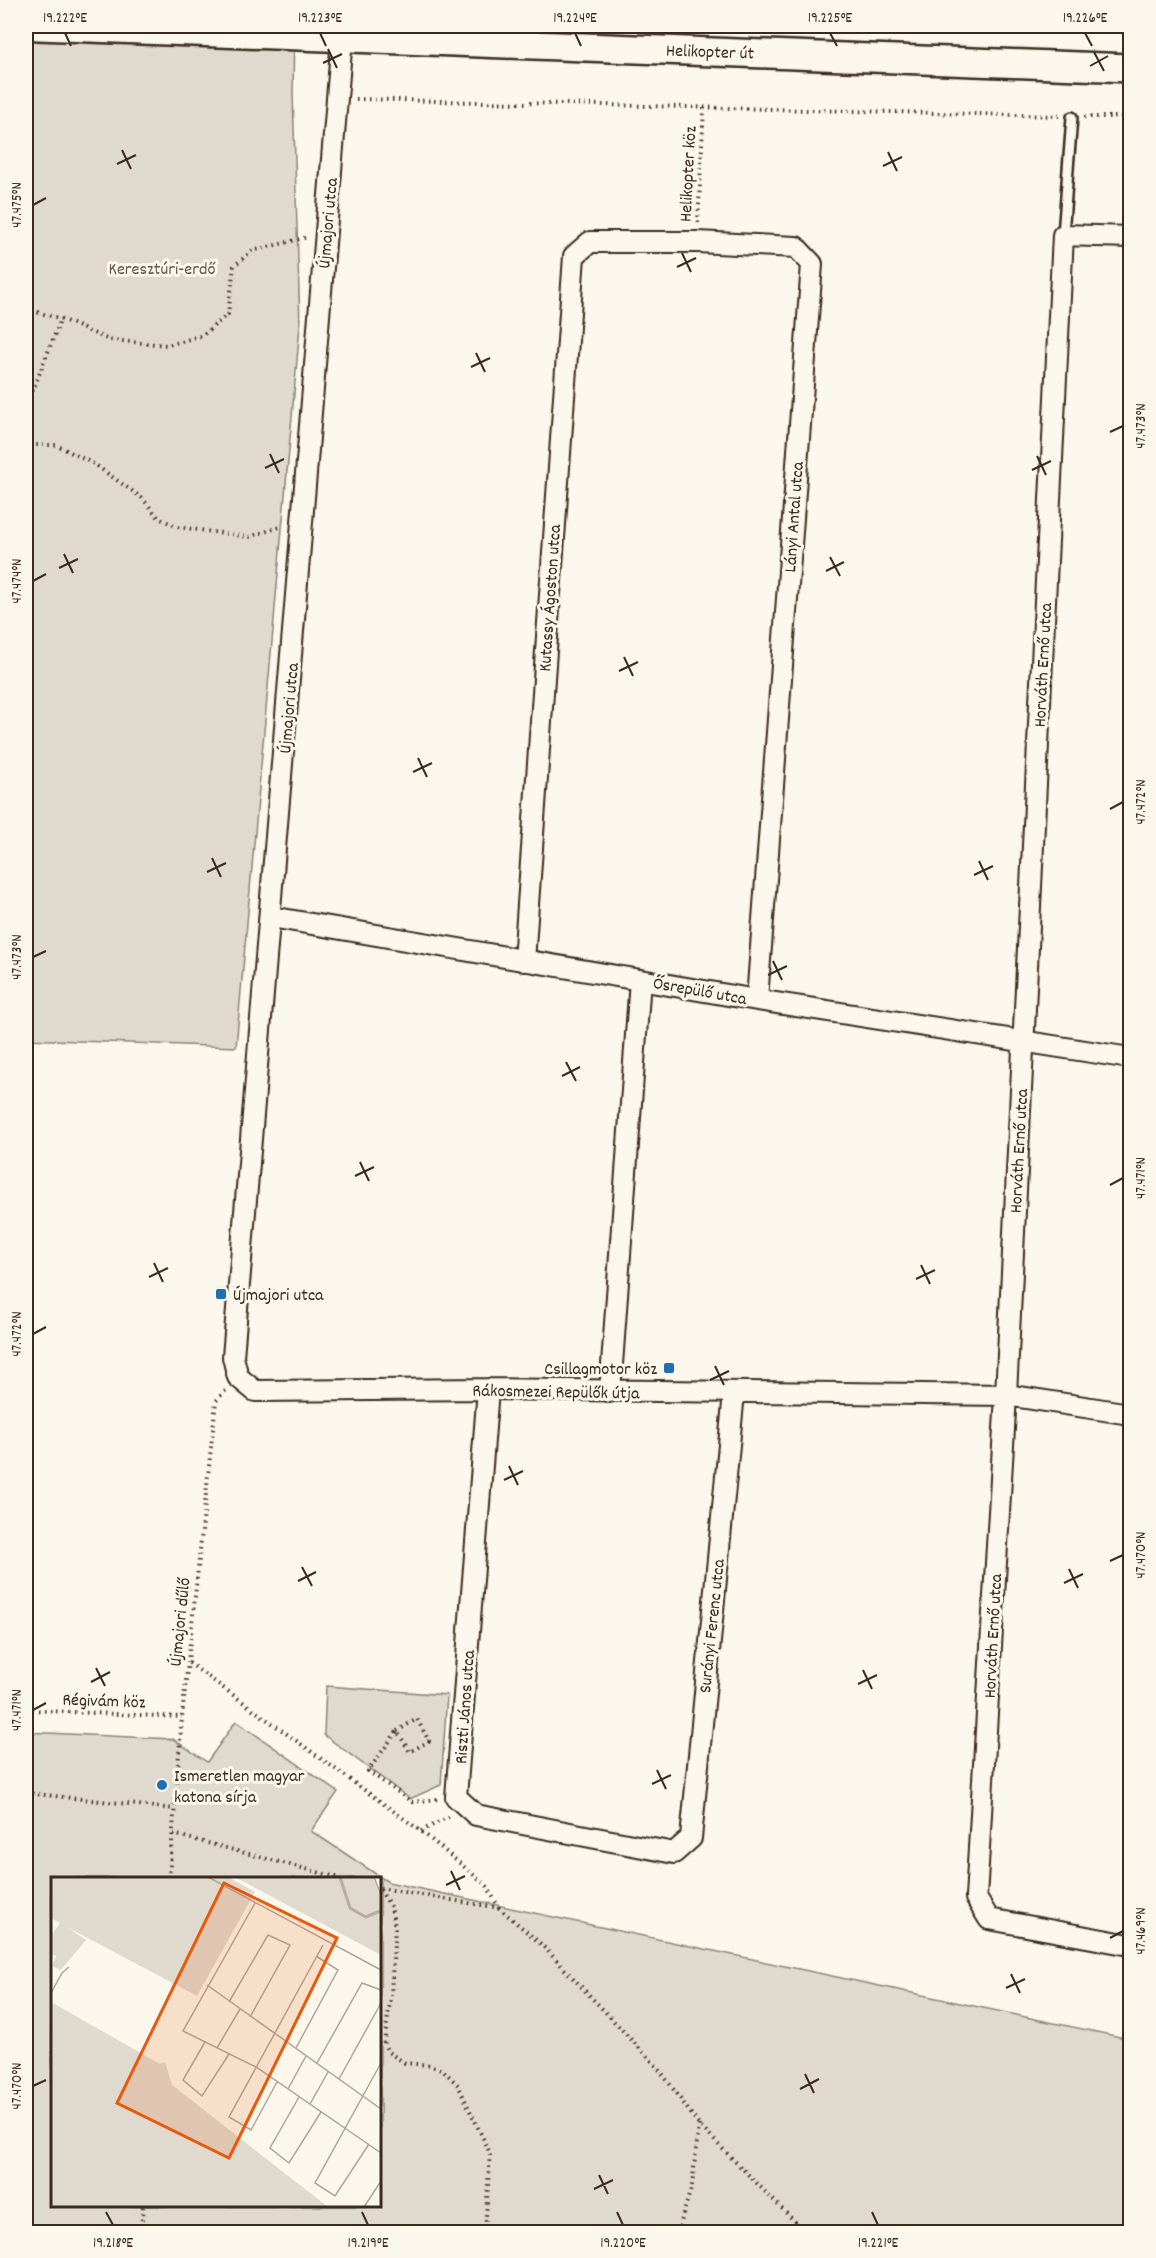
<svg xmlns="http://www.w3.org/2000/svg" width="1156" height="2258" viewBox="0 0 1156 2258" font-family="Dekko,sans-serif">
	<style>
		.green { fill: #dfd9ce; stroke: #8d8276; stroke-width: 1.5; fill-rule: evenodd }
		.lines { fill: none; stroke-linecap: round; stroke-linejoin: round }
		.lane-casing { stroke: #3b2a1e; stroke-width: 14 }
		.street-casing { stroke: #3b2a1e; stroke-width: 24 }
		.secondary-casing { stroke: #3b2a1e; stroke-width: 32 }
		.path { stroke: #3b2a1e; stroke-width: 4; stroke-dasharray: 1.5 4.5; stroke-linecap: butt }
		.lane { stroke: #fbf7ec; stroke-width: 9 }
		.street { stroke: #fbf7ec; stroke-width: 20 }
		.secondary { stroke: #fbf7ec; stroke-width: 27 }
		.ticks { fill: none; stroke: #3b2a1e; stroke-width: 2 }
		.poi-dot { fill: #1f6fb2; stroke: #fbf7ec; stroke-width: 2 }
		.labels { text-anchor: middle; stroke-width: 6; stroke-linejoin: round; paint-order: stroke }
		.street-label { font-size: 18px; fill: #3b2a1e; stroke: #fbf7ec }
		.park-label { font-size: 18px; fill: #64564a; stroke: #fbf7ec }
		.poi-label { font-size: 18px; fill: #3b2a1e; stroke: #fbf7ec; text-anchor: start }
		.inset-river { fill: none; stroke: #b6aea2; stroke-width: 3 }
		.inset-road { fill: none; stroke: #aea59a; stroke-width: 1.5 }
		.view { fill: #e8590c; fill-opacity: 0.15; stroke: #e8590c; stroke-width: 3 }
		.inset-edge { fill: none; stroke: #3b2a1e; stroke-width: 3 }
		.neatline { fill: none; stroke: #3b2a1e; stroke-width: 2 }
		.ticks-label { font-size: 15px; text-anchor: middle; fill: #3b2a1e }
	</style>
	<rect width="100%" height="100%" fill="#fbf7ec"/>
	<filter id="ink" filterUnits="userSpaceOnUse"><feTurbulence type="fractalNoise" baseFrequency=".0167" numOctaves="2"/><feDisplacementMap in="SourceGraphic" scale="12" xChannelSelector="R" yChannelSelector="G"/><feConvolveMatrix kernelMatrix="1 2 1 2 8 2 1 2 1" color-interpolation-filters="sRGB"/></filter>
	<g filter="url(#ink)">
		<path class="green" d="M26,26H294L293,94L300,326L236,1047L26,1039Z
			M326,1686L447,1695L441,1785L410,1799L324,1735Z
			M236,1721L338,1792L311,1831L388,1882L1130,2039V2232H26V1732L173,1739L207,1762ZM52,1878H380V2206H52Z"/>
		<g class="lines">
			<g class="lane-casing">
				<path id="lane" d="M1063,235L1072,117"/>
			</g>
			<g class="street-casing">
				<path id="street" d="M342,38L233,1357L238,1377L255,1391L488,1389L1006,1395L1130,1414
					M1130,237L1063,235L1006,1395L976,1898L989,1919L1130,1945
					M271,917L757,1000L1130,1058
					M524,961L574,256L590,242H697L796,247L812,264L757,1000
					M488,1389L456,1797L476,1815L674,1853L691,1838L734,1393
					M610,1392L640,980"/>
			</g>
			<g class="secondary-casing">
				<path id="secondary" d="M38,26L1130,68"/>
			</g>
			<path class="path" d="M356,99L1059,116
				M1084,117H1130
				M698,223L704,108
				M26,309L61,319L109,340L168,345L203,335L228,314L234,266L252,251L308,237
				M26,408L61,319
				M26,439L36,445H56L94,464L142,498L159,518L178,527L249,537L282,526
				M189,1663L421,1831L487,1886L499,1908
				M26,1710L182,1717
				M397,1731L417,1719L429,1741L410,1752L397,1731L368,1771L412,1802L437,1799
				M26,1793L175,1809
				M421,1831L449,1817
				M173,1834L340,1878
				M169,1878L182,1717L216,1401L226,1390
				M380,1888L499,1908L541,1944L659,2069L699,2125L805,2232
				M380,1890L391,1907L395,1927L391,1995L384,2044L388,2052L405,2063L428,2065L443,2070L458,2085L490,2153L485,2232
				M141,2232L143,2206
				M678,2232L692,2185L699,2125"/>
			<use href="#lane" class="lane"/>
			<use href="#street" class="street"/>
			<use href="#secondary" class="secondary"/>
		</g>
	</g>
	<path class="ticks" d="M65,33L71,46M320,33L326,46M575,33L581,46M830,33L837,46M1085,33L1092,46M328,49L337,68M1094,52L1104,71M323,63L342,54M1090,66L1108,56M122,150L131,169M888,152L897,171M117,164L136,155M883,166L902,157M33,205L46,198M682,253L691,272M677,267L696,258M476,353L485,372M471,367L490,358M1110,432L1123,426M270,454L279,473M1037,456L1046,475M265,468L284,459M1032,470L1051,461M64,554L73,573M830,557L840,576M59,568L78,559M826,571L844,562M33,581L46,574M624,657L633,676M619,671L638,662M418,758L427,777M413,772L432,763M1110,809L1123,802M212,858L221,877M979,861L988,880M207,872L226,863M974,875L993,866M33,957L46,951M773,961L782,980M768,975L787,966M566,1062L576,1081M562,1076L580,1067M360,1162L369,1181M355,1176L374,1167M1110,1185L1123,1178M154,1263L163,1282M921,1265L930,1284M149,1277L168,1268M916,1279L935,1270M33,1334L46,1327M715,1366L724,1385M710,1380L729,1371M509,1466L518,1485M504,1480L523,1471M1110,1561L1123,1555M302,1567L312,1586M1069,1569L1078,1588M298,1581L316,1572M1064,1583L1083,1574M96,1668L105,1686M863,1670L872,1689M91,1682L110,1672M858,1684L877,1675M33,1710L46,1703M657,1770L666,1789M652,1784L671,1775M451,1871L460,1890M446,1885L465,1876M1110,1938L1123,1931M1011,1974L1020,1993M1006,1988L1025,1979M805,2074L814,2093M33,2086L46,2080M800,2089L819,2079M599,2175L608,2194M594,2189L613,2180M106,2212L113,2225M362,2212L368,2225M617,2212L623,2225M872,2212L878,2225"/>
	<g class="poi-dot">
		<rect x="215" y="1288" width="12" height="12" rx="3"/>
		<rect x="663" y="1362" width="12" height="12" rx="3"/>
		<circle cx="162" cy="1785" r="6"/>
	</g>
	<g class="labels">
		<g class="street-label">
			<text transform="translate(710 51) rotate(2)" y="6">Helikopter út</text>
			<text transform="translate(687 174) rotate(-87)" y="6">Helikopter köz</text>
			<text transform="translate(327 223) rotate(-85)" y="6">Újmajori utca</text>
			<text transform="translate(793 517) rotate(-86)" y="6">Lányi Antal utca</text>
			<text transform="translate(549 598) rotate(-86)" y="6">Kutassy Ágoston utca</text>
			<text transform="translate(1042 665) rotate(-87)" y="6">Horváth Ernő utca</text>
			<text transform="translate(288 708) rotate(-85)" y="6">Újmajori utca</text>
			<text transform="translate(700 990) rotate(10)" y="6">Ősrepülő utca</text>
			<text transform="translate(1018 1151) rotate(-87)" y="6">Horváth Ernő utca</text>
			<text transform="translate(556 1391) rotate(1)" y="6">Rákosmezei Repülők útja</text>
			<text transform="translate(179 1622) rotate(-84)" y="6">Újmajori dűlő</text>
			<text transform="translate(711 1626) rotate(-84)" y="6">Surányi Ferenc utca</text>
			<text transform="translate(992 1636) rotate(-87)" y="6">Horváth Ernő utca</text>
			<text transform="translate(104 1700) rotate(2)" y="6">Régivám köz</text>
			<text transform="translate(464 1707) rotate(-86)" y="6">Riszti János utca</text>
		</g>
		<g class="park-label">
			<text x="162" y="274">Keresztúri-erdő</text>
		</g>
		<g class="poi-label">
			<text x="233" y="1300">Újmajori utca</text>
			<text x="657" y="1374" text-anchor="end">Csillagmotor köz</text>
			<text x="174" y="1781">Ismeretlen magyar<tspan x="174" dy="21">katona sírja</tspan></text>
		</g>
	</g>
	<g transform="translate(51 1877)">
		<rect width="330" height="330" fill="#fbf7ec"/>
		<path d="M0,0H177L204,15L146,119L16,50L35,63L10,93L1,89L5,79L0,77V59L9,46L0,41ZM184,0H322L330,21V78ZM0,125L109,187L114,185L121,208L277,330H0Z" fill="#dfd9ce"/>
		<path class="inset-river" d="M289,0L299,31L315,40L329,34"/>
		<path class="inset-road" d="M157,0L330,93M323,0L330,18M204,26L132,154L205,190L330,276M156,108L330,232M0,116L11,96L18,90M178,125L217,58L239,68L199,140M154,165L132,203L151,219L178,177M166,171L189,132M245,171L287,93L265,79M266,186L311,106L330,113M288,202L330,126M226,205L200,253L178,240L272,68M237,212L255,179M248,220L219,271L238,286L270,235M259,227L277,195M318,267L284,319L264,306L330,186M313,330L330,304"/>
		<path class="view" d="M173,6L286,61L178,281L66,226Z"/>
		<rect width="330" height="330" class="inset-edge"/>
	</g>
	<rect width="1156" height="2258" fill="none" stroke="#fbf7ec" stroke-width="66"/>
	<rect x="33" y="33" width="1090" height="2192" class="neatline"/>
	<g class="ticks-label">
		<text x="65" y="22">19.222°E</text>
		<text x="320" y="22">19.223°E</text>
		<text x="575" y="22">19.224°E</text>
		<text x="830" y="22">19.225°E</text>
		<text x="1085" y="22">19.226°E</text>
		<text transform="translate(16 205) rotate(-90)" y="5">47.475°N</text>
		<text transform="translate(1140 426) rotate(-90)" y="5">47.473°N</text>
		<text transform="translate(16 581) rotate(-90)" y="5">47.474°N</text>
		<text transform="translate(1140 802) rotate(-90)" y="5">47.472°N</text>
		<text transform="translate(16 957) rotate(-90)" y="5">47.473°N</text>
		<text transform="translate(1140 1178) rotate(-90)" y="5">47.471°N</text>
		<text transform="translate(16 1334) rotate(-90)" y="5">47.472°N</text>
		<text transform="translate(1140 1555) rotate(-90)" y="5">47.470°N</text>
		<text transform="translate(16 1710) rotate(-90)" y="5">47.471°N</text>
		<text transform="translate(1140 1931) rotate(-90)" y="5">47.469°N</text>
		<text transform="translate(16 2086) rotate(-90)" y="5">47.470°N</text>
		<text x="113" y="2247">19.218°E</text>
		<text x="368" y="2247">19.219°E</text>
		<text x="623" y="2247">19.220°E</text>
		<text x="878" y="2247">19.221°E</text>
	</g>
</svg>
